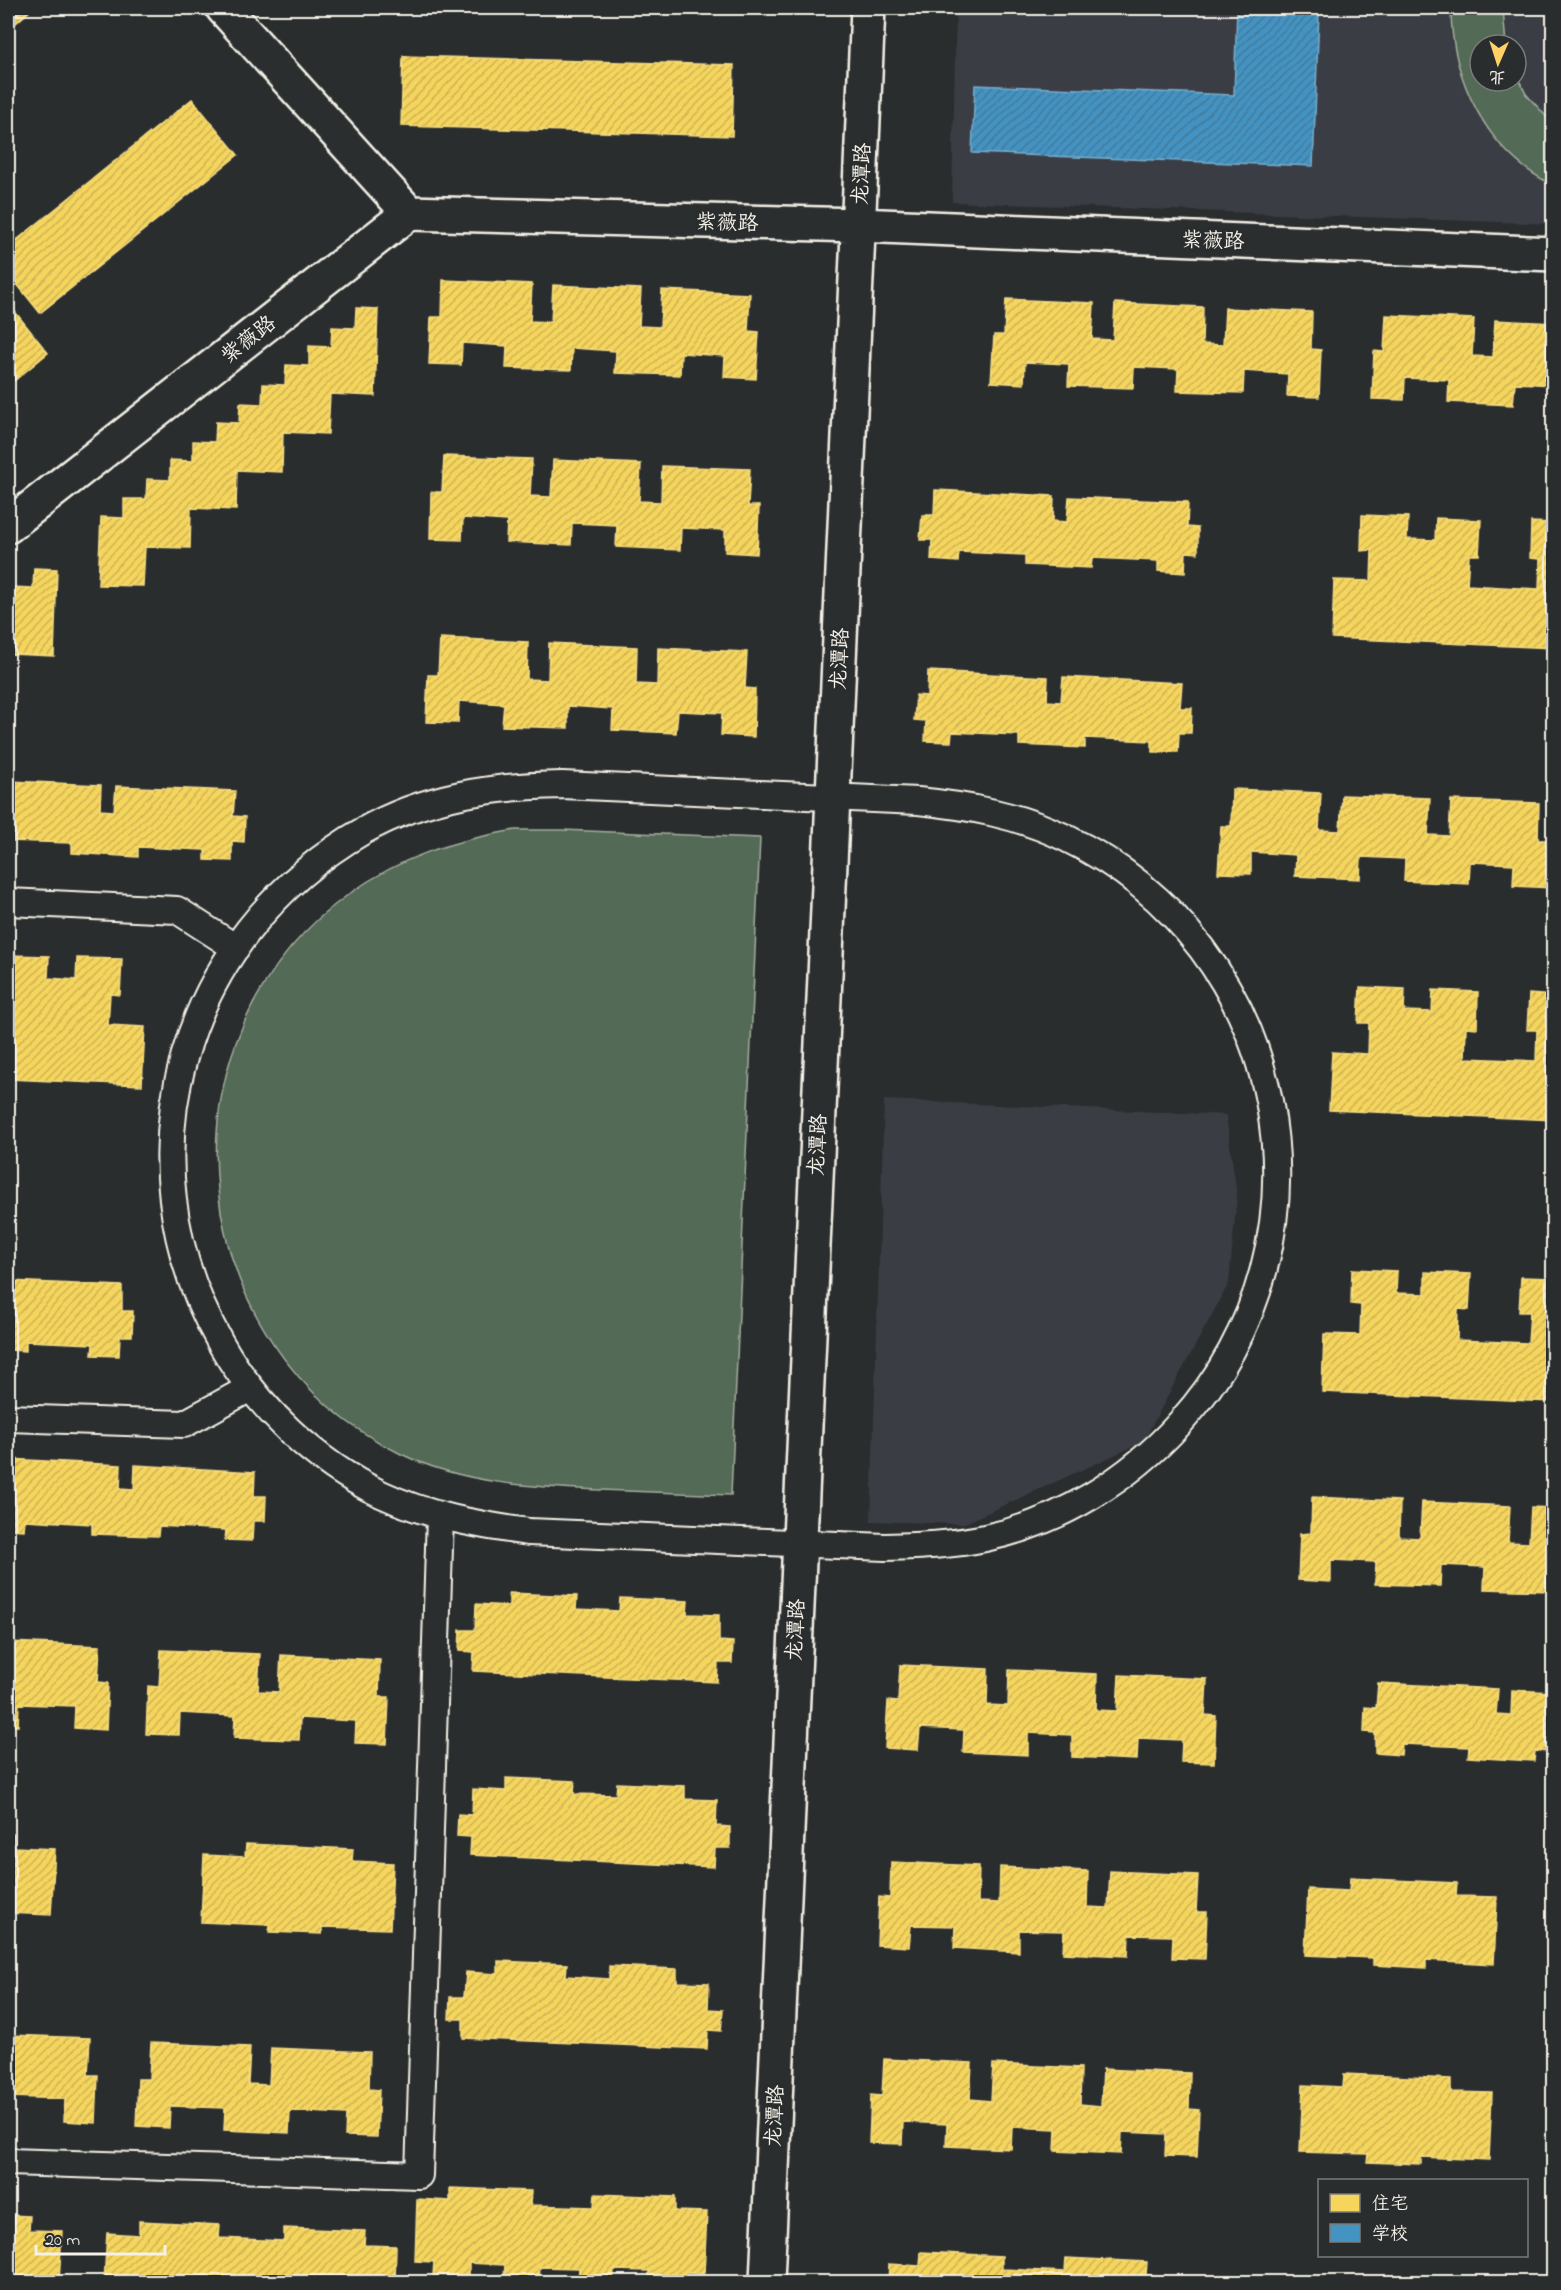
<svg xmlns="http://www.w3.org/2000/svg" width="1561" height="2290" viewBox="0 0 1561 2290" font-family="'Indie Flower','LXGW WenKai TC',sans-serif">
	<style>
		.built { fill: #3a3e44; fill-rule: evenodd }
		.garden { fill: #536a56; stroke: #a4ae9f; stroke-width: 1.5 }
		.homes { fill: url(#homes-hatch); stroke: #f5dd86; stroke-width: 1.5 }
		.schools { fill: url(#schools-hatch); stroke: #78afce; stroke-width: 1.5 }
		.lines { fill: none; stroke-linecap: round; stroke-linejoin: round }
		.lane-casing { stroke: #f4f1e8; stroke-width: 30 }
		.street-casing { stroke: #f4f1e8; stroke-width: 38 }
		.lane { stroke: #2a2d2e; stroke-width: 26 }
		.street { stroke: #2a2d2e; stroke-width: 33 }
		.labels { text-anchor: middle; stroke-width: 6; stroke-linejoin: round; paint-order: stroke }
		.street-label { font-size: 21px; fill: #f4f1e8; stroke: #2a2d2e }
	</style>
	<defs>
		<pattern id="homes-hatch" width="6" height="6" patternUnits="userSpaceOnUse" patternTransform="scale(1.5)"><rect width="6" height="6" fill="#f6d55c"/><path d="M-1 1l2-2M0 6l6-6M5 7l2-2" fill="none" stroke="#cbb256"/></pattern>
		<pattern id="schools-hatch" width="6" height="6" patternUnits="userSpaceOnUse" patternTransform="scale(1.5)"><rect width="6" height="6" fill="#4393c3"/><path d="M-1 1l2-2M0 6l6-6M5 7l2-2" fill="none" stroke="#457997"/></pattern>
	</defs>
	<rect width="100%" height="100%" fill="#2a2d2e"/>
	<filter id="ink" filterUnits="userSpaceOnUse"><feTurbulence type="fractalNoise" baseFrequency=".0167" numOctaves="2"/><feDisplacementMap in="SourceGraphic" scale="12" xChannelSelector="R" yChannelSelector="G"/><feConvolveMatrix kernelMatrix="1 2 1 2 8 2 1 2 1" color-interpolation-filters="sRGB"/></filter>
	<g filter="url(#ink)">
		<path class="built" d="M956,8H1553V224L952,202ZM1480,45H1516V81H1480Z
			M884,1100L1226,1115L1237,1196L1229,1283L1143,1442L963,1524L871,1521Z"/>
		<path class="garden" d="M1451,8H1553V12L1503,10L1506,45H1480V81H1516V74L1526,94L1553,124V185C1487,153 1451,79 1451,8Z
			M515,830H562L760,838L731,1495C687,1493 643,1492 600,1490C531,1487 464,1484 401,1454C181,1348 150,1037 349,894C402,856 452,841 515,830Z"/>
		<path class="homes" d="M8,8H33L8,30Z
			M403,56L734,65L732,136L401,126Z
			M192,99L238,155L40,313L8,273V247Z
			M443,280L532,284L530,321L551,322L553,285L641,289L639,326L660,327L662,290L750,294L748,331L759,332L756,379L724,377L725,356L681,353L680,375L615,373L616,351L572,348L571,370L506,368L507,346L462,343L461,365L429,364L431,317H442Z
			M1006,299L1094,303L1092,339L1113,340L1115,303L1203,307L1202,344L1223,345L1225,308L1312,312L1311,349L1321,350L1319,397L1287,396L1288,374L1244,371L1243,393L1177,391L1178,369L1134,367L1133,388L1068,386L1069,364L1025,362L1024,384L991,382L994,335H1004Z
			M8,303L48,353L8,386Z
			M356,308L378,309L375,396L330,394L328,434L283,432L282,472L237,470L236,510L191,508L190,548L145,547L143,586L98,585L101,517L124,518V499H146L147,479L170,480V460L193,461V441L215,442L216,422L239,423L240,403L262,404L263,384L285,385L286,365L309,366V346L331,347L332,327L355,328Z
			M1386,315L1474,319L1472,356L1493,357L1495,320L1554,323V385L1515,383L1513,405L1448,402L1449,380L1405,378L1404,400L1372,399L1374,351L1384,352Z
			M444,456L532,459L530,496L551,497L553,460L641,464L639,501L661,502L662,466L750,469L748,506H759L757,554L725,552V530L681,528L680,550L616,547L617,525L572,523L571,545L506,542L507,521L463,518L462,540L430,539L431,492H442Z
			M935,490L1054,496L1053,521L1067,522L1069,497L1188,502L1187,527L1198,528V553L1186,552L1185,573L1158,571V561L1092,558L1091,568L1025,565V555L959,552L958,562L931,560L932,540H920L922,515H934Z
			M1362,515L1408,517L1407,539L1435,540L1436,518L1481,520L1479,555H1469L1467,585L1539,589L1540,559L1530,558L1531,522L1554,523V648L1332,638L1334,580L1371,581L1372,550L1361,551Z
			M34,568L57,569L54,656L9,654L8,691V607H11V587L33,588Z
			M440,638L528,642L527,679L548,680L549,643L637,647L636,684L657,685L658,648L747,652L745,688L755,689L754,737L721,735L722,713L678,711L676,733L612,730L613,709L568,706V728L502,726L504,704L459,701L458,723L426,722L428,675H438Z
			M928,671L1048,677L1047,701L1061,702L1063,677L1182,683L1180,708H1192L1191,733H1179L1178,752H1152V741L1085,738V748L1019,745V735L952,732L951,742L925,741L926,721L914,720L916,695L927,696Z
			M8,781L101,785L100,810L114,811L116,786L235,791L233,816L245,817L244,842L232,841V861L205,860V850L138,847V857L72,853V843L8,841Z
			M1232,789L1321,793L1319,830L1340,831L1342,795L1430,798L1428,835L1449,836L1451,800L1539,803L1538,840H1554V888L1513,886L1514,864L1470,862L1469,884L1404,881L1405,859L1361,857L1360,879L1295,876L1296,855L1251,852V874L1218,873L1221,826H1231Z
			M8,955L49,956L48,978L76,980L77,958L122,959L120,995L110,994L108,1025L145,1027L142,1085L8,1079V1020H12L14,990H8Z
			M1360,987L1405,989L1404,1011L1432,1012L1433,990L1478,992L1477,1028L1466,1027L1465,1058L1536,1061L1537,1030H1527L1529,994L1554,996V1120L1329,1110L1332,1052L1368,1054L1369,1023H1358Z
			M1352,1269L1397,1271L1396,1293L1425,1294V1272L1471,1274L1469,1310L1458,1309L1457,1340L1528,1343L1530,1312H1519L1521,1277L1554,1278V1402L1322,1392L1324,1334L1360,1335L1361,1305L1351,1304Z
			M8,1281L122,1286V1311H133L132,1336H120L119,1356L92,1355L93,1344L26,1341V1351L8,1350Z
			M8,1459L121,1465L120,1489L134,1490L135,1465L255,1472L254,1496H266L265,1521H253L252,1541L225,1540L226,1530L159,1526L158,1536L92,1534V1524L25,1520L24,1530L8,1529Z
			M1312,1497L1400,1501L1399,1537L1420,1538L1422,1502L1510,1506L1508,1542L1529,1543L1531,1507L1554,1508V1570L1550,1569L1549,1591L1484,1589L1485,1567L1441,1565L1440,1586L1375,1584L1376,1562L1331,1560V1582L1298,1580L1300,1534L1311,1533Z
			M509,1593L577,1596L576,1609L619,1611L620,1598L688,1601L687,1614L719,1615V1641L733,1642L732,1663H718L717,1682L473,1671L474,1652L459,1651L460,1630H475L476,1604L509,1606Z
			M8,1642L100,1646L98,1682L108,1683L106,1730L74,1728L75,1706L19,1704L18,1726H8Z
			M161,1650L260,1654L258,1691L279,1692L281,1655L380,1660L379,1697H389L387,1744L355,1743L356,1721L300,1718L299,1740L234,1738L235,1716L180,1713L179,1735L146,1734L148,1686L159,1687Z
			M900,1665L988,1669L987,1705L1008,1706L1009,1670L1097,1674L1096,1710L1117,1711L1119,1675L1207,1679L1205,1715L1216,1716L1214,1763L1181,1762L1182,1740L1138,1738L1137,1760L1072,1757V1735L1028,1733V1755L963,1752L964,1730L920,1728L918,1750L885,1748L888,1701L898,1702Z
			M1378,1683L1498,1689L1496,1714L1511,1715L1512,1690L1554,1692V1752L1535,1751L1534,1761L1468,1757L1469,1747L1402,1744L1401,1755L1375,1753V1733L1364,1732L1365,1707L1376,1708Z
			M506,1778L575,1781L574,1794L616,1795L617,1783L685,1786V1799L717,1800L716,1826L730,1827V1848H715L714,1867L470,1855L471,1837L457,1836L458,1814L472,1815L473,1789L506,1791Z
			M8,1834H14V1847L55,1849L51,1915L8,1913Z
			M246,1844L353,1849L352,1861L393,1863L390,1929L322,1927V1934L269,1932V1925L201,1922L204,1855L245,1857Z
			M891,1862L979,1866L978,1902L999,1903L1000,1867L1088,1871L1087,1907L1108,1908L1110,1871L1198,1875L1196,1912H1207L1205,1959L1172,1958L1173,1936L1129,1935L1128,1956L1063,1953L1064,1931L1019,1930V1952L954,1948L955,1926L911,1925L909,1947L877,1945L879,1897L890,1898Z
			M1350,1878L1457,1883L1456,1896L1497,1897L1494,1964L1426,1960V1968L1373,1965V1958L1305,1955L1308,1889L1349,1891Z
			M498,1961L567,1964L566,1976L609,1979V1966L677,1969V1982L709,1983L708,2009L723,2010L721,2031L708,2030L707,2049L463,2038V2019H449L450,1997H464L466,1972L498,1974Z
			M8,2035L90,2038L88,2075H98L96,2123L64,2121L65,2099L9,2097L8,2119Z
			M151,2043L250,2047L248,2084L269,2085L271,2048L370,2052L369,2089L379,2090L377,2137L345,2136L346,2114L290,2111L289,2133L224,2130L225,2108L170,2106L169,2128L136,2126L138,2079H149Z
			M884,2059L972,2063L970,2099L991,2101L993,2064L1081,2068L1080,2104L1101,2106L1103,2069L1190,2073L1189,2109L1199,2110L1197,2157L1165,2156L1166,2134L1122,2132L1121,2154L1055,2151L1056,2129L1012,2127L1011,2149L946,2146L947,2124L903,2122L902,2144L869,2143L871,2095L882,2096Z
			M1344,2074L1451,2079V2092L1492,2093L1489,2160L1421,2157V2164L1367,2162L1368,2154L1300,2152L1303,2085L1343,2087Z
			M450,2188L531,2191L530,2205L594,2207L595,2194L675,2197V2211L707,2212L704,2274L685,2273L684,2282H649V2271L614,2270L613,2282H604L578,2281L579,2268L540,2267L539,2280L504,2278L505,2265L469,2263V2276L433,2275L434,2262L415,2261L417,2199L450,2201Z
			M8,2215L30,2216L29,2230L62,2231L59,2282H8Z
			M139,2221L220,2225L219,2238L284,2241V2228L365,2231L364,2245L396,2246L395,2282H104L107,2233L139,2235Z
			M921,2252L1002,2256V2269L1065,2272L1066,2258L1147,2262L1146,2275L1178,2277V2282H888L889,2264L920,2266Z"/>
		<path class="schools" d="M1237,9L1319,12L1313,166L972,153L975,85L1234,95Z"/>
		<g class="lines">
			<g class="lane-casing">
				<path id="lane" d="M562,785L918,801C969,806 1019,815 1066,838C1290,945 1346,1240 1180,1423C1130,1479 1059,1523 985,1538C952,1545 919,1546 885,1547L529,1532C478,1525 428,1516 381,1494C314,1462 256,1406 220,1342C116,1158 181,936 363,831C425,796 492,786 562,785Z
					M8,902L177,910L236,948
					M8,1418L184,1424L250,1388
					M8,2162L419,2175L440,1516"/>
			</g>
			<g class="street-casing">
				<path id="street" d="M223,8L409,213
					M8,526L409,213L858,225L1554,254
					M767,2282L868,8"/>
			</g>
			<use href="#lane" class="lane"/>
			<use href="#street" class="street"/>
		</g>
	</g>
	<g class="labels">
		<g class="street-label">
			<text transform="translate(861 174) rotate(-87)" y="7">龙潭路</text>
			<text transform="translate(727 222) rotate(2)" y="7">紫薇路</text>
			<text transform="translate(1213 240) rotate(2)" y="7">紫薇路</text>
			<text transform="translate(248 339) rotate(-38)" y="7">紫薇路</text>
			<text transform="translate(839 659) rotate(-87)" y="7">龙潭路</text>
			<text transform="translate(817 1145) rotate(-87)" y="7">龙潭路</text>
			<text transform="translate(795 1630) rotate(-87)" y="7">龙潭路</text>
			<text transform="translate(774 2116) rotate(-87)" y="7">龙潭路</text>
		</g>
	</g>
	<rect width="1561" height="2290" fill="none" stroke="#2a2d2e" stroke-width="30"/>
	<rect x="15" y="15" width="1531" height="2260" fill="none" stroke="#f4f1e8" stroke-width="2" filter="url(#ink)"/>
	<rect x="1318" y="2179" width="210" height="78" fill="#2a2d2e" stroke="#7b7b78" stroke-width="1.5"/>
	<rect x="1330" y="2194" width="30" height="18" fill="#f6d55c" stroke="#7b7b78" stroke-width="1.5"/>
	<text x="1372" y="2209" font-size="18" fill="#f4f1e8">住宅</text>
	<rect x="1330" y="2224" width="30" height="18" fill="#4393c3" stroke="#7b7b78" stroke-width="1.5"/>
	<text x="1372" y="2239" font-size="18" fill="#f4f1e8">学校</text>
	<g transform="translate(1498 63) rotate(183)"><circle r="28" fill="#2a2d2e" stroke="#7b7b78" stroke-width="1.5"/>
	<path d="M0-4.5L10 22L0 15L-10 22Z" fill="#ffd166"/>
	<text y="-9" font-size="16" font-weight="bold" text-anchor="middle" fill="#f4f1e8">北</text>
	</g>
	<path d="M36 2245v9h129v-9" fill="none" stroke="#f4f1e8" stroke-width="3"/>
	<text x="45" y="2245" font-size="18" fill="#f4f1e8" stroke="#2a2d2e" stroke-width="4.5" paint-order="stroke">20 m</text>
</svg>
